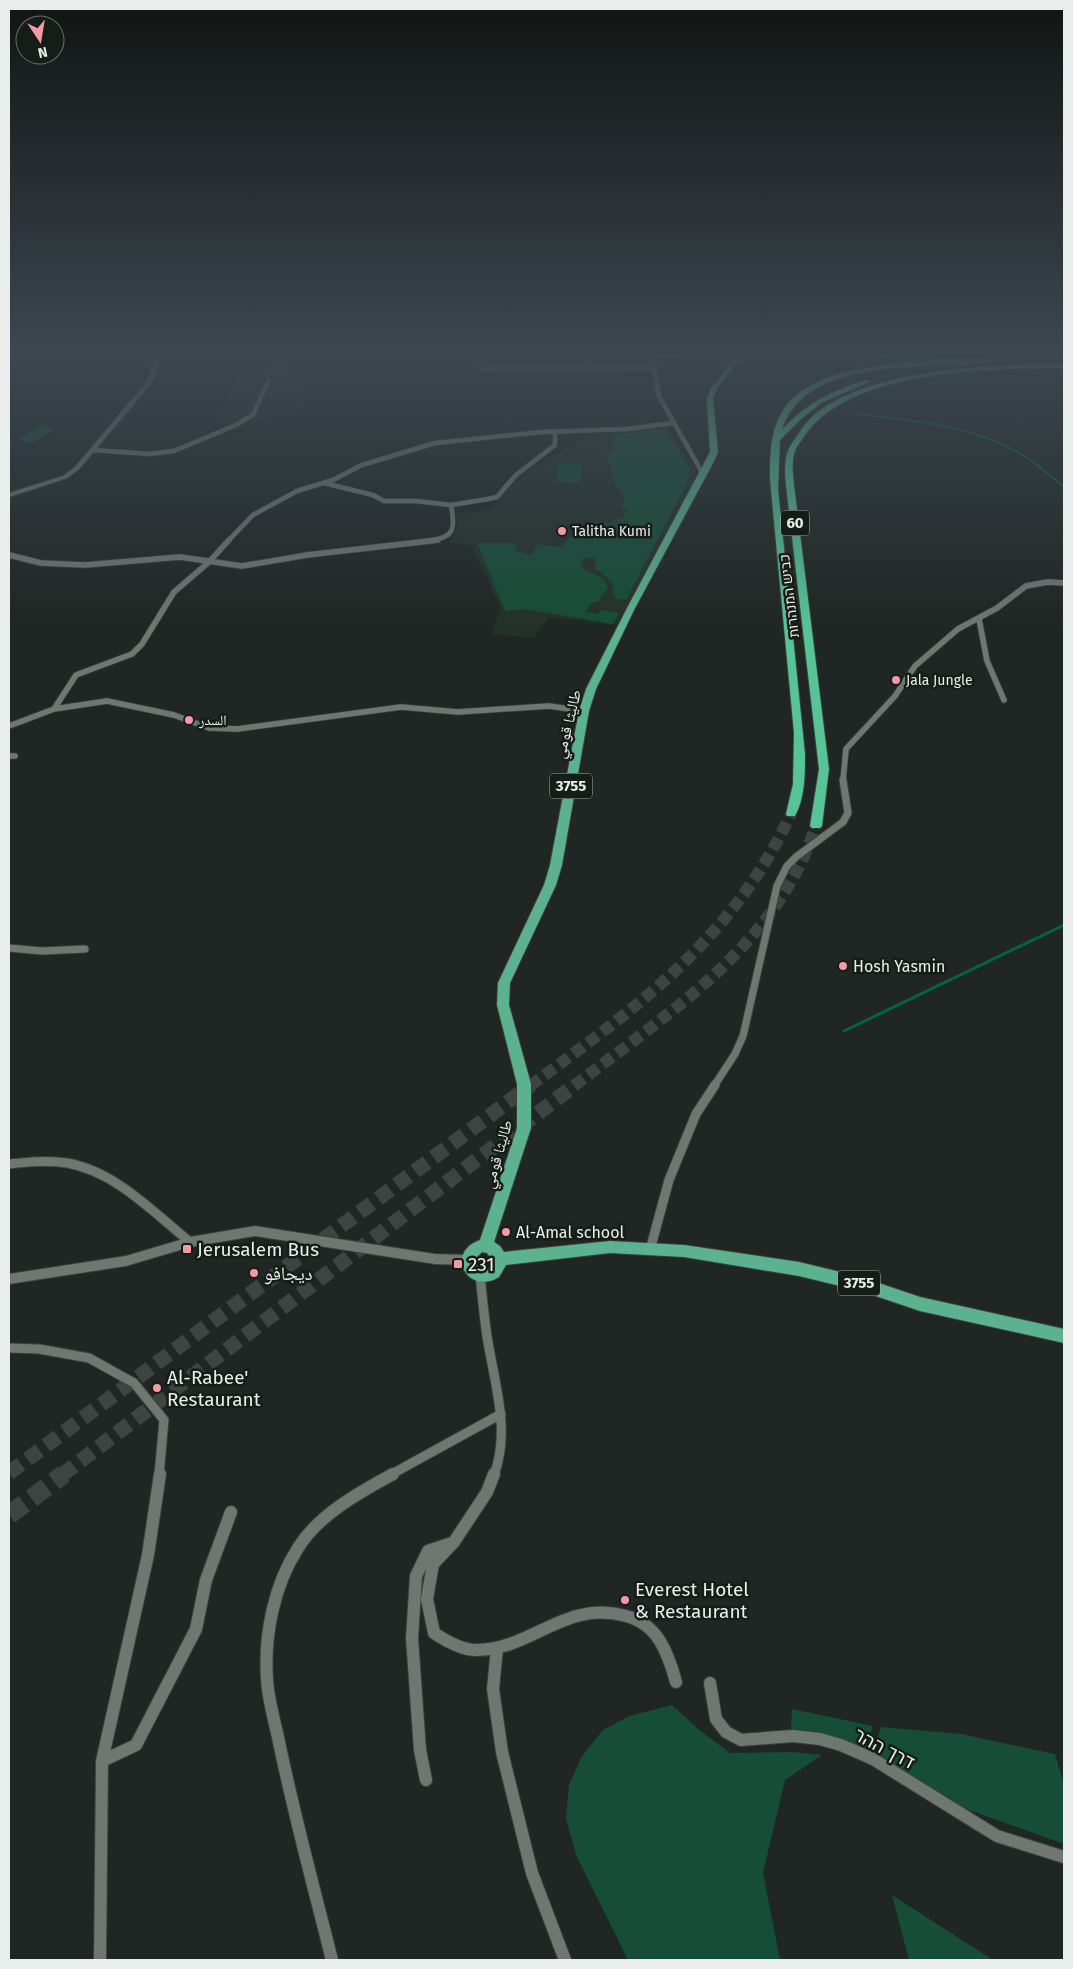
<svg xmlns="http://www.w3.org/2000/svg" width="1073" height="1969" viewBox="0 0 1073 1969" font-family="'Fira Sans','Noto Naskh Arabic',Heebo,sans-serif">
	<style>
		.built { fill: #24312a }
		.green { fill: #164d37 }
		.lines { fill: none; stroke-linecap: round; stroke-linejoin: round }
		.stream-far1 { stroke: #046343; stroke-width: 2 }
		.stream { stroke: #046343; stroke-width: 3 }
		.trunk-tunnel-far3 { stroke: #3d4441; stroke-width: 8; stroke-dasharray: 8 4; stroke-linecap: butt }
		.trunk-tunnel-far2 { stroke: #3d4441; stroke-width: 12; stroke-dasharray: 12 6; stroke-linecap: butt }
		.trunk-tunnel-far1 { stroke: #3d4441; stroke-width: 15; stroke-dasharray: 15 8; stroke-linecap: butt }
		.trunk-tunnel { stroke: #3d4441; stroke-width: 19; stroke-dasharray: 19 9; stroke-linecap: butt }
		.minor-far4-casing { stroke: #3a403d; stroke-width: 5.5 }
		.minor-far3-casing { stroke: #3a403d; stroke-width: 7 }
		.minor-far2-casing { stroke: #3a403d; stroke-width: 9 }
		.minor-far1-casing { stroke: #3a403d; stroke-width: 11 }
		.minor-casing { stroke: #3a403d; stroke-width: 14 }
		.tertiary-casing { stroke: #3a403d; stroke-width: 2 }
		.primary-casing { stroke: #3a403d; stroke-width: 2 }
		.trunk-casing { stroke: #3a403d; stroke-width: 2 }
		.minor-far4 { stroke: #6f7773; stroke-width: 4.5 }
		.minor-far3 { stroke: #6f7773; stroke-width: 5.5 }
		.minor-far2 { stroke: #6f7773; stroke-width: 7 }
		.minor-far1 { stroke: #6f7773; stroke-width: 9 }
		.minor { stroke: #6f7773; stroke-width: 12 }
		.tertiary { fill: #6f7773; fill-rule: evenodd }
		.primary { fill: #5cb18e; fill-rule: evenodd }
		.trunk { fill: #56c497; fill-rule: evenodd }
		.poi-dot { fill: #f49aa4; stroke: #161d19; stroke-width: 2 }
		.labels { text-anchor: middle; stroke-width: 5; stroke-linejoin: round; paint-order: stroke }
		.far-poi-label { font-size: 14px; fill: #e9edeb; stroke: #161d19; text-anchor: start }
		.far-street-label { font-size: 14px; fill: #e9edeb; stroke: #161d19 }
		.shield { fill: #161d19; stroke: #aaafac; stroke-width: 1 }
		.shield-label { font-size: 15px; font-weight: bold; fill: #e9edeb }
		.street-label { font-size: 16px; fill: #e9edeb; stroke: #161d19 }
		.poi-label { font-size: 16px; fill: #e9edeb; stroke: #161d19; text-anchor: start }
		.near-poi-label { font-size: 19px; fill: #e9edeb; stroke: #161d19; text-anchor: start }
		.near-street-label { font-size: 19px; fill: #e9edeb; stroke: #161d19 }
	</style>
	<rect width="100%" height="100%" fill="#1f2623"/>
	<path class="built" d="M283,367L309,390L301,409L256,421L215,422L239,371Z
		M667,428L696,469L694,487L616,625L549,617L534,638L491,634L501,608L471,545L449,543L458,524L456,514L490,510L519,476L592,432L610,433Z"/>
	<path class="green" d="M40,426L55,429L33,443L17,440Z
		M665,429L690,469L688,481L626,600L616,599L612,592L614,585L608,578L595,569L596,564L594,557L580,560L583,569L602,578L608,587L599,601L591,603L586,612L598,614L601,610L619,613L613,624L525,609L505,611L477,543H516L515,550L532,555L537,544L561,547L578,528L589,527L594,522L611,523L615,519H623L627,509L622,508L624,498L618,486L613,481L609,460L605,456L613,452V434Z
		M558,463L582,464L581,483L556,482Z
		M672,1705L698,1729L730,1753L792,1752L822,1755L785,1780L763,1873L780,1960H628L576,1855L566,1818L569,1785L582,1756L603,1730L629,1716Z
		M792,1709L873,1726L866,1749L820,1734L791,1729Z
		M881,1727L961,1734L1055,1754L1064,1785V1844L952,1804L872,1753Z
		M892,1895L990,1958L991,1960H909Z"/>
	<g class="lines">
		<path class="stream-far1" d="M858,414C914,421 972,425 1021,454C1037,463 1050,476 1064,487"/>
		<path class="stream" d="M844,1031L1064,925"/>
		<path class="trunk-tunnel-far3" d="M894,358L974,372"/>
		<path class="trunk-tunnel-far2" d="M530,1086C638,1006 732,940 791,814
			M574,1086C671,1010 774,949 816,826"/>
		<path class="trunk-tunnel-far1" d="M9,1473L531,1085
			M62,1475L575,1085"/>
		<path class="trunk-tunnel" d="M9,1515L64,1474"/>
		<g class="minor-far4-casing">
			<path id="minor-far4" d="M651,352L659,396L704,476
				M651,356H682V352
				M589,367L591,352
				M481,369L523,367L652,368
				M93,450L150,454L174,451L236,425L253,415L268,381
				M324,483L373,495L384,501H416L451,505L488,499L497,497L516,475L555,445V433
				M228,541L253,515L297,491L333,480L362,465L435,443L543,432L627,429L673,423
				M427,541C454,538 456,530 451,505"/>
		</g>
		<g class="minor-far3-casing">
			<path id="minor-far3" d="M9,555L41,563L85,565L180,557L242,566L307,555L438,540
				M979,619L987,661L1004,700
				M54,709L76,675L132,654L142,644L174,592L209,562L229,540
				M9,726L54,709L107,701L174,715L209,728L238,729L401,707L458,712L549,706L584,711
				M9,756H15
				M843,781L846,749L895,696L915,666L958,629L997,608L1026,586L1048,582L1064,583"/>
		</g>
		<g class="minor-far2-casing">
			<path id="minor-far2" d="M9,948L42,951L85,949
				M714,1086L735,1054L743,1036L777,886L787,866L796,857L843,822L848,813L843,780"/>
		</g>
		<g class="minor-far1-casing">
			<path id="minor-far1" d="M9,1164C28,1162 48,1160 67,1163C115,1171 154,1213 190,1242
				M650,1250L669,1180L696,1114L715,1085
				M480,1275C482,1295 484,1316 487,1336C494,1382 511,1430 494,1475
				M9,1348L39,1349L89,1358L134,1383L164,1420L159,1475
				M390,1475L501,1414"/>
		</g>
		<g class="minor-casing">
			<path id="minor" d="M494,1474L487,1492L454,1542L433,1564L427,1599L434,1633C446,1641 461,1650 476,1650C533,1650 564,1599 626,1616C658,1624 668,1653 676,1682
				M497,1648L493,1689L502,1752L532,1873L565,1960
				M710,1683L716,1719L726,1732L741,1740L793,1736L820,1739L841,1745L873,1759L997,1836L1064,1857
				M102,1761L136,1745L196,1629L206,1580L231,1512
				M426,1780L420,1750L412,1638L416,1576L428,1551L452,1543
				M100,1960L102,1761L148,1555L160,1474
				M332,1960C314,1888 294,1815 279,1742C275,1722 268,1700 267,1679C264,1635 274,1585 298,1548C318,1515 360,1492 393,1474"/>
		</g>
		<g class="tertiary-casing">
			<path id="tertiary" d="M155,352H161L158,369L150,385L79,469L67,478L9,497V493L63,476L75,467L145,384L152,369Z
				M255,1226L435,1254L468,1255L472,1256L474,1260L472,1264L468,1265L435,1264L255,1236L190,1247L126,1266L9,1284V1274L126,1256L190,1237Z"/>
		</g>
		<g class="primary-casing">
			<path id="primary" d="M745,352H753L739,361L717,388L713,399L718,452L714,461L634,610L596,689L589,711L562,865L556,885L510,983L509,1005L531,1084V1128L494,1242L500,1246L504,1252L610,1241L684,1245L799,1262L861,1277L920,1297L1064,1329V1343L920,1311L861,1291L799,1276L684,1257L610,1253L506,1265L499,1277C468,1296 444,1253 480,1240L517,1128V1084L497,1005L498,983L544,885L550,865L579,711L586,689L626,610L710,452L707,399L711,388L735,359ZM482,1252L487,1253L491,1258V1265L486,1269H482L477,1264V1257Z
				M889,352H903L933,359H988L991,361L988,363H933Z"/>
		</g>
		<g class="trunk-casing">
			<path id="trunk" d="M862,352H877L897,358L894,360Z
				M971,360L973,361V363C958,366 942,365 927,366C877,368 799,373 782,430C805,404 833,390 866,380L871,381L821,403L801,419L780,440L778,489L805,754C805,774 805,798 795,816H787L786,814L793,784L794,733L770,479C770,457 770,432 782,412C811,361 919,362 971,360Z
				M1064,364V368C991,369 852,369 805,435C802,440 797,445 795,451C791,462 793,474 794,485L829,769L822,826L820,828H812L810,826L819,769L786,485C785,474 784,462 788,451C790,445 794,440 798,435C801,430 805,424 809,420C861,368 994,365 1064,364Z"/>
		</g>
		<use href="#minor-far4" class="minor-far4"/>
		<use href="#minor-far3" class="minor-far3"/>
		<use href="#minor-far2" class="minor-far2"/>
		<use href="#minor-far1" class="minor-far1"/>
		<use href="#minor" class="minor"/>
		<use href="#tertiary" class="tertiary"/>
		<use href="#primary" class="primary"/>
		<use href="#trunk" class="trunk"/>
	</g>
	<linearGradient id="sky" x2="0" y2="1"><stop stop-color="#111513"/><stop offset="0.56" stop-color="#3c4750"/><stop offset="1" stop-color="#3c4750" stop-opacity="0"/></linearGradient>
	<rect width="1073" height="628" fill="url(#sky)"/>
	<g class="poi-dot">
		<circle cx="562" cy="531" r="5"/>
		<circle cx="896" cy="680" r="5"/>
		<circle cx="189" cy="720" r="5"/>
		<circle cx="843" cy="966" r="5"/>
		<circle cx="506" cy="1232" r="5"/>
		<rect x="182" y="1244" width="10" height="10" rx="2.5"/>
		<rect x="453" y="1259" width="10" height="10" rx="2.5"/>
		<circle cx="254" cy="1273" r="5"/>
		<circle cx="157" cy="1388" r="5"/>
		<circle cx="625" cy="1600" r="5"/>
	</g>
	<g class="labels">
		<g class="far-poi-label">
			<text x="572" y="536">Talitha Kumi</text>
			<text x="906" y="685">Jala Jungle</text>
			<text x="199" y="725">السدر</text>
		</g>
		<g class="far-street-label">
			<text transform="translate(789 596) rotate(-97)" y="5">כביש המנהרות</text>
		</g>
		<g class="shield">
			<rect x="781" y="510.5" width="28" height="25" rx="4"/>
			<rect x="550" y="773.5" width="42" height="25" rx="4"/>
			<rect x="838" y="1270.5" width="42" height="25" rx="4"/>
		</g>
		<g class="shield-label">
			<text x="795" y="528">60</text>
			<text x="571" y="791">3755</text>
			<text x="859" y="1288">3755</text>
		</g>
		<g class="street-label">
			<text transform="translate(567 724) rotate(-76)" y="6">طاليثا قومي</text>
			<text transform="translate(497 1154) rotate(-74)" y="6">طاليثا قومي</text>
		</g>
		<g class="poi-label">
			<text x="853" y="972">Hosh Yasmin</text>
			<text x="516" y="1238">Al-Amal school</text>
		</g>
		<g class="near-poi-label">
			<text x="197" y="1256">Jerusalem Bus</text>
			<text x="468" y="1271">231</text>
			<text x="264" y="1280">ديجافو</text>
			<text x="167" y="1384">Al-Rabee'<tspan x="167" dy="22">Restaurant</tspan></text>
			<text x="635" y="1596">Everest Hotel<tspan x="635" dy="22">&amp; Restaurant</tspan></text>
		</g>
		<g class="near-street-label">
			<text transform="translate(885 1748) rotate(28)" y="7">דרך ההר</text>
		</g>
	</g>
	<rect width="1073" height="1969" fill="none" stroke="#e9edeb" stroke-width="20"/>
	<g transform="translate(40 40) rotate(168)"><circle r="24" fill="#161d19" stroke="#6a706d"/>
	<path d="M0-4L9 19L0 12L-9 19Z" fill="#f49aa4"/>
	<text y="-8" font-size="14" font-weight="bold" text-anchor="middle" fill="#e9edeb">N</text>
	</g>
</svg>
